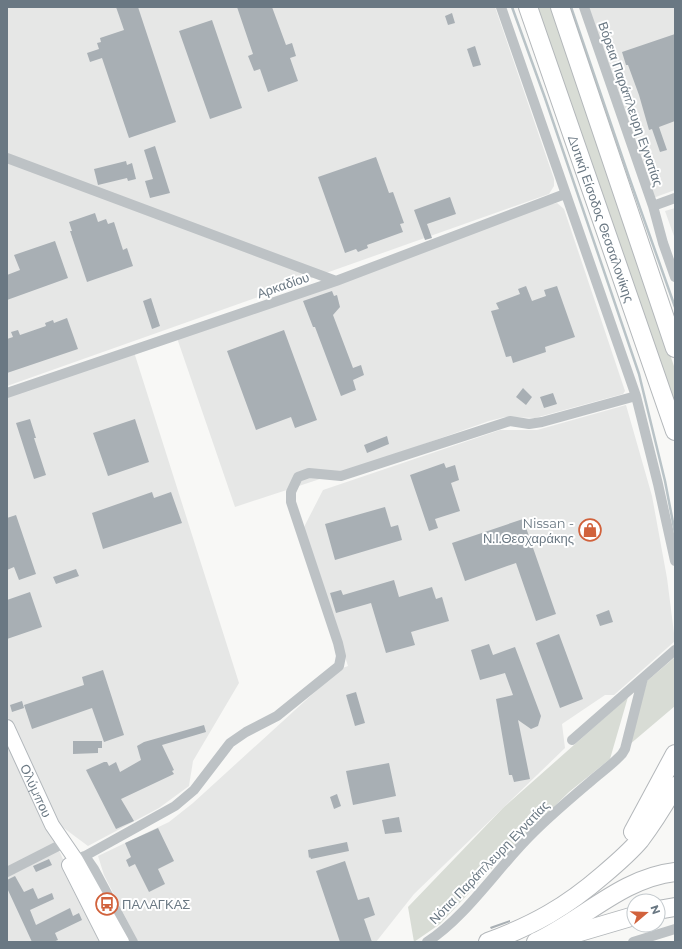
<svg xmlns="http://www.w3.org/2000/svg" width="682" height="949" viewBox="0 0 682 949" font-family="Montserrat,sans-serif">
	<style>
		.built { fill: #e6e7e6 }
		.green { fill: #d8dcd5 }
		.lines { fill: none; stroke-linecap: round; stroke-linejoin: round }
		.stream { stroke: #b9c3c7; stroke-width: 2.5 }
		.building { fill: #a8afb4 }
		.secondary-casing { stroke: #b2b7bb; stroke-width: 16 }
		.highway-casing { stroke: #b3b7ba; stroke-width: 20 }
		.street { stroke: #bdc2c5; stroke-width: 10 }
		.secondary { stroke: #fff; stroke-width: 14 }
		.highway { stroke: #fff; stroke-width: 18 }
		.labels { text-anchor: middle; stroke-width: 4; stroke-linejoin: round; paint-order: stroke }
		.street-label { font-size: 13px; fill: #6a7883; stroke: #fff }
		.poi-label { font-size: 13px; fill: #6a7883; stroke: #fff; text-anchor: end }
	</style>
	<rect width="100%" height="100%" fill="#f8f8f6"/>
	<path class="built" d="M7,7H495L554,179V186L549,194L7,386Z
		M588,7H675V190L653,198Z
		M557,203L564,209L625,391L623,394L535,418L505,417L489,421L399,453L235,507L177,338L547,205Z
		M675,208V239L665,211Z
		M134,352L239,683L193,761L189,786L159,808L88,846L57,823L7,716V396Z
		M626,405L652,496L667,578L675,641L614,695H605L562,724L565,748L414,894L376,942H138L104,875L98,856L169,822L193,803L340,669L348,666L303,529L323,490L500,430H537Z
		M7,730L32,794L55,841L99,942H7Z"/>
	<path class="green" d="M538,7H551L675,369V415Z
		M675,657V706L629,745L647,681Z
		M628,697L610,759L569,792L496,864L440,924L414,942L408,907L503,808Z"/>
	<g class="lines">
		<path class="stream" d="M512,7L545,98L639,374L665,481L675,533
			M571,7L629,177L675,307"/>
	</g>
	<path class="building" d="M116,7H138L176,122L129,138L102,58L90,62L87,53L99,49L97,43L101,42L100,38L124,30Z
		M237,7H272L286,45L292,43L296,56L290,58L298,81L268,92L260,69L254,71L248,56L253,54Z
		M452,13L455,23L448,25L445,16Z
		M212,20L242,108L210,119L179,31Z
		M675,34V121L659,127L667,150L660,152L652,129L649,130L639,95L628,65H626L622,52Z
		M475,46L481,65L473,67L467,49Z
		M155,146L170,193L150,198L145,181L153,179L144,150Z
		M376,157L389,193L393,192L404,223L400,224L403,232L367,245L368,248L358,252L356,249L345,253L318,177Z
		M126,161L127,165L132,163L136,179L128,181L127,178L98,185L94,169Z
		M450,197L456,214L427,224L432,238L425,240L414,210Z
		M95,213L98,222L106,219L108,224L114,222L123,250L127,248L133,266L87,282L70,231H72L69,222Z
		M55,241L68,278L7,300V275L20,270L14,255Z
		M526,286L532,301L546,296L544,290L557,286L575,337L545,347L546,352L513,363L511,356L506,357L491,311L499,309L496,303L520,294L518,289Z
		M332,291L334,296L337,295L340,307L333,315L353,368L361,365L364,375L353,380L356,390L341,396L315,327H313L303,301Z
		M151,298L160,326L152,329L143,301Z
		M67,318L78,349L7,373V339L13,337L11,332L18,330L20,335L46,326L45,323L53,320L54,323Z
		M284,330L317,420L295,428L291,417L256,430L227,351Z
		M523,388L532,397L526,405L516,397Z
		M553,393L557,404L544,408L540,397Z
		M30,419L36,438H34L46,475L34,479L16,423Z
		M135,419L149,462L108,476L93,433Z
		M387,436L389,444L367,453L364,445Z
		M444,463L446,468L455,465L459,480L451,483L460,511L435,519L438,528L429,531L410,475Z
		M152,492L154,498L171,492L182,523L103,549L92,513Z
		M385,507L391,527L398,525L402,540L335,560L325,524Z
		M16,515L36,574L19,580L14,567L7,570V518Z
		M523,519L556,614L536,621L516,563L465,581L452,543Z
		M76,569L79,576L56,584L53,577Z
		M394,580L399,597L432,587L436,599L442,597L449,621L411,632L415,645L386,653L371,603L336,613L330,593L341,590L343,595Z
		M30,592L42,627L7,639V600Z
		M609,610L613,622L600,626L596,615Z
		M559,634L583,699L560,708L536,643Z
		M489,644L493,655L515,647L541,716L538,726L531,729L518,720L530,779L514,782L512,775H509L496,699L513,695L505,673L480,680L471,650Z
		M103,670L124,735L104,742L92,708L32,729L24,705L84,685L82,677Z
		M356,692L365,723L355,726L346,695Z
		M22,701L24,708L12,712L10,705Z
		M204,725L206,732L162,745L174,770L172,771L174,774L121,799L134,821L116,829L86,770L104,762H107L109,766L116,762L120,772L141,760L137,746L144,742Z
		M73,741H102V748H98V753L73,754Z
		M389,763L396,796L353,805L346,771Z
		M337,794L341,806L334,809L330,797Z
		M399,817L402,832L385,834L382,820Z
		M158,828L174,861L158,869L165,884L149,892L135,864L129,867L126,860L131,857L125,843Z
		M347,842L349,851L311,859L310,857L309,858L308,850Z
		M49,859L52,865L36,872L33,866Z
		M345,861L358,900L369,897L375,915L364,919L372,942H340L316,871Z
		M15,876L24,892L33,888L38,899L52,893L54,899L30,910L36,925L70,908L73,916L79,913L82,920L55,933L58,940L53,942H32L7,888V880Z
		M510,920V922L491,929L490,927Z"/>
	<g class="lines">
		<g class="secondary-casing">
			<g id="secondary">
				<path id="s1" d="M7,727L52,825L76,860L122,942"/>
				<path d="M69,865L108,942"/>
			</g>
		</g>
		<g class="highway-casing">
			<g id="highway">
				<path id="s2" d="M528,7L675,431"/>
				<path d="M560,7L675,348"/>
				<path d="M633,832L675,754"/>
				<path d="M658,910L675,907"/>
				<path d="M556,939L634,916"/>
				<path d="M488,942C534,925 566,907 603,875C616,864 629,853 640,840C653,823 664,805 675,786"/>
				<path d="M536,942C583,920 622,878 675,872"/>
			</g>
		</g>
		<path class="street" d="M501,7L636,396L658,484L675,561
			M584,7L653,206L663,243L675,277
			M7,158L336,281
			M653,206L675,198
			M7,393L336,281L565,194
			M572,740L643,678
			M85,856L175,806L194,790L230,743L246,732L277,716L339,666L341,656L338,643L291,502V492L298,477L309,473L341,476L510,421L529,424L542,422L636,396
			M80,858L85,856L94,869L133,942
			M7,872L60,845
			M427,942C467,916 498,867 533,833C551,815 570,799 590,782C600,773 613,764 622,754L625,749L643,678L675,650
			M633,942L675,929"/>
		<use href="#secondary" class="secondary"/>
		<use href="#highway" class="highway"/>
	</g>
	<defs>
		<g id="shop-ring" transform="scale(1.15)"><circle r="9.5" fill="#fff" stroke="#d1623c" stroke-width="1.5"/><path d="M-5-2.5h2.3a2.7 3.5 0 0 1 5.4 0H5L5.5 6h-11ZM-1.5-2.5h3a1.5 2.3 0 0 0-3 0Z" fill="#d1623c"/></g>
		<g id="bus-ring" transform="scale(1.15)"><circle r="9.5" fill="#fff" stroke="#d1623c" stroke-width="1.5"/><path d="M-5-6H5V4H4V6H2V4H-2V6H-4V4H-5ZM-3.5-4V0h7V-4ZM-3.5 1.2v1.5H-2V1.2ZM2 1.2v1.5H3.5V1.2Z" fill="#d1623c"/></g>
	</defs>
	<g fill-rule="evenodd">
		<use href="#shop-ring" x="590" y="530"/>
		<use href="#bus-ring" x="107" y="904"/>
	</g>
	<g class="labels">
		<g class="street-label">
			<text transform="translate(631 104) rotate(71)" y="5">Βόρεια Παράπλευρη Εγνατίας</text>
			<text dy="5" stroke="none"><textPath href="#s2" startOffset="224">Δυτική Είσοδος Θεσσαλονίκης</textPath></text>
			<text transform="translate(283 285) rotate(-19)" y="5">Αρκαδίου</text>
			<text dy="5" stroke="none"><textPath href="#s1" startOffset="70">Ολύμπου</textPath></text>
			<text transform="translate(489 862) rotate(-46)" y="5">Νότια Παράπλευρη Εγνατίας</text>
		</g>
		<g class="poi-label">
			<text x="574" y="528">Nissan -<tspan x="574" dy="15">Ν.Ι.Θεοχαράκης</tspan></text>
			<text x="122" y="909" text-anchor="start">ΠΑΛΑΓΚΑΣ</text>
		</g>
	</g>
	<rect width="682" height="949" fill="none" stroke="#6a7883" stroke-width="16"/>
	<g transform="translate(646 913) rotate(71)"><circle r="19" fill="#ffffff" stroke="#c3c9cd"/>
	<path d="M0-3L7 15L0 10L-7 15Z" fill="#d1623c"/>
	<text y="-6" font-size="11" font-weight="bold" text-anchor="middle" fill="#6a7883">N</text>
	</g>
</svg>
